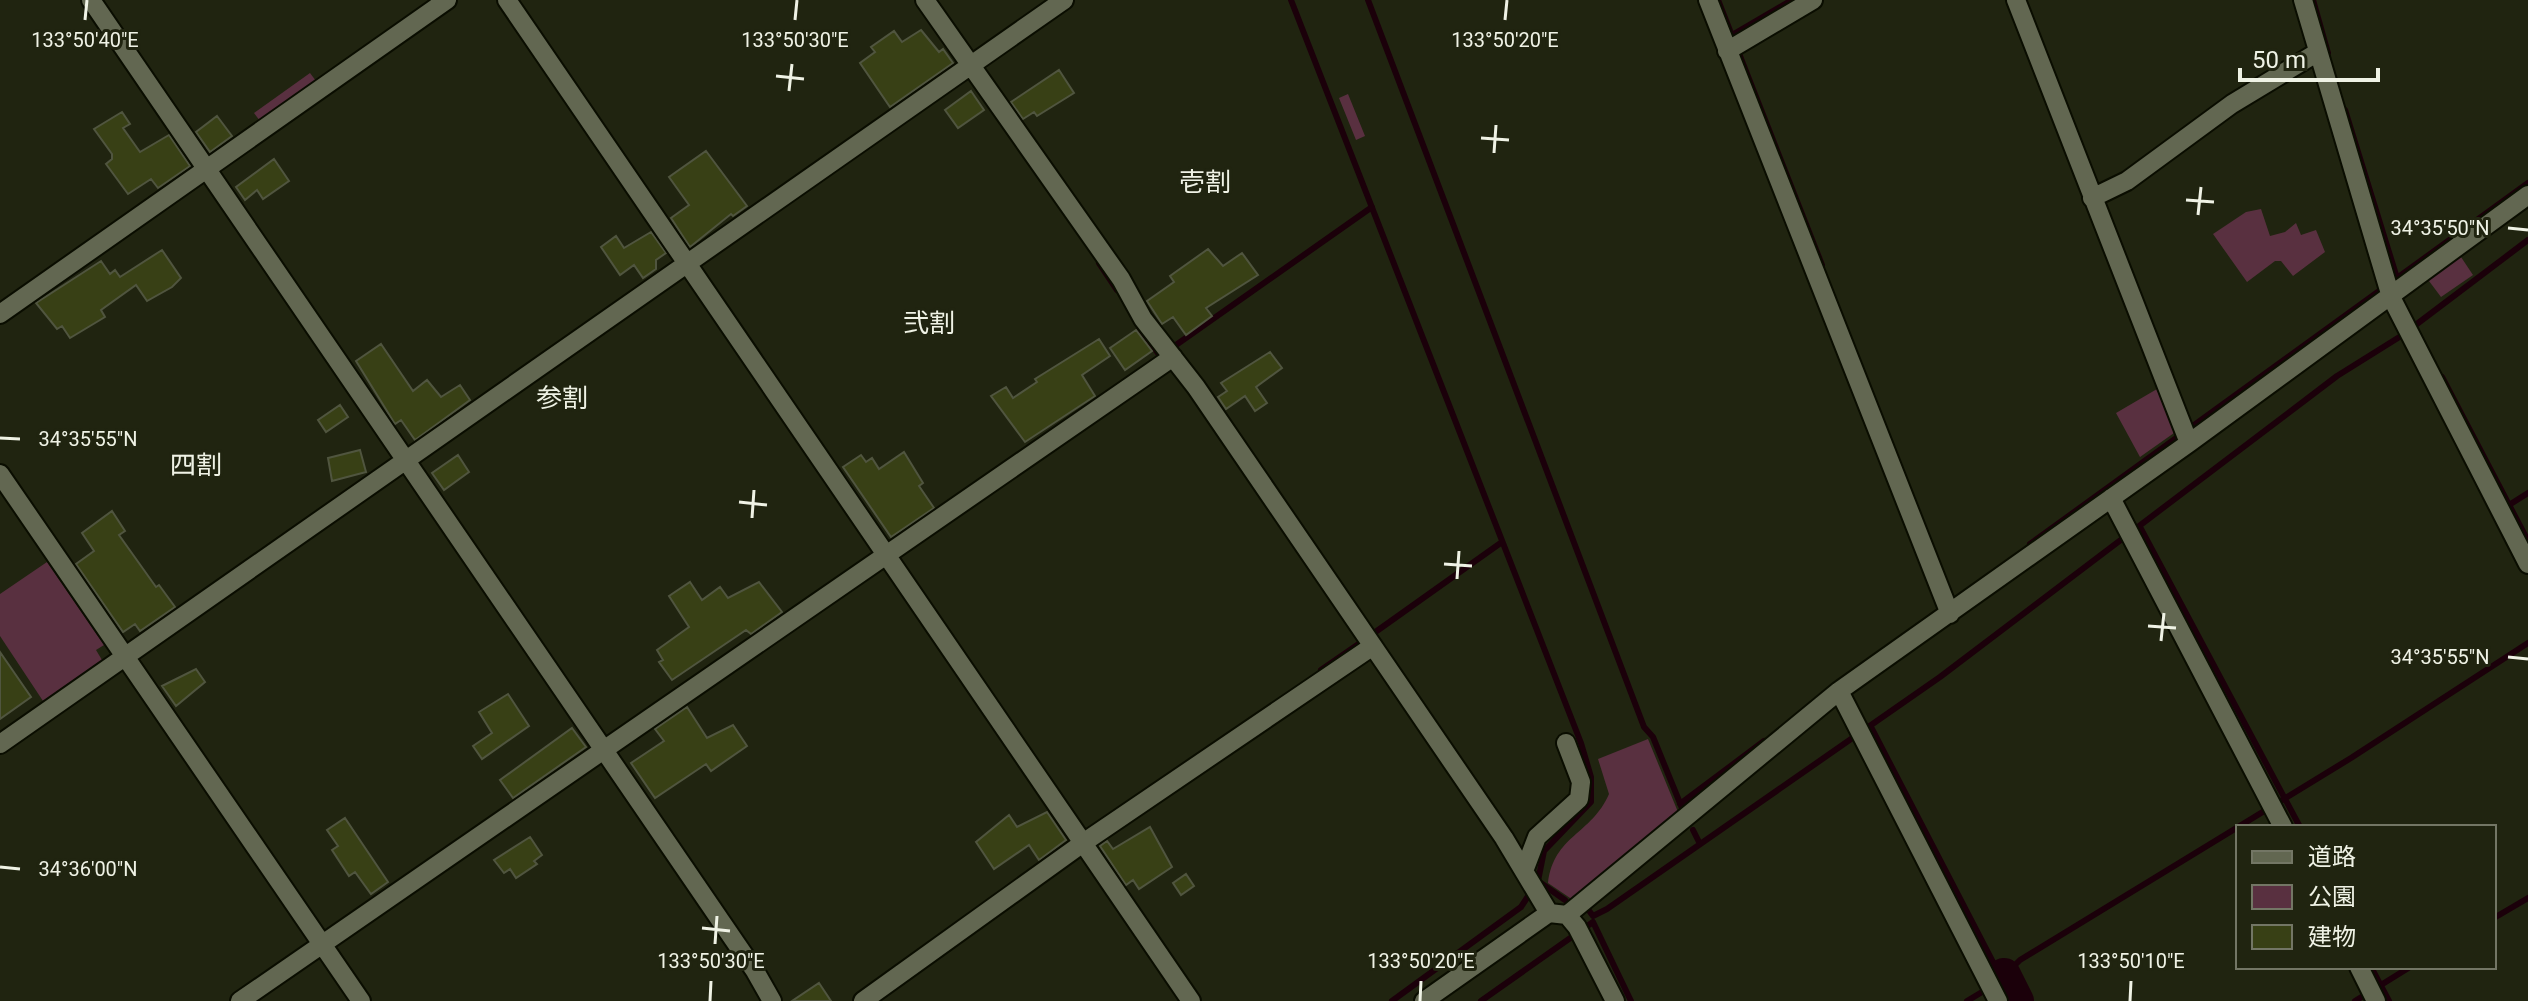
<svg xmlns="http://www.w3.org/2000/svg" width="2528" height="1001" viewBox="0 0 2528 1001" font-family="Roboto,'Noto Sans JP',sans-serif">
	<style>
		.green { fill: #593040 }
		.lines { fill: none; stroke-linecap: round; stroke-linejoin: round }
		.stream { stroke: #1b000a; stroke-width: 6 }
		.river { stroke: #1b000a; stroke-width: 34 }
		.building { fill: #384015; stroke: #50553f; stroke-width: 2 }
		.street-casing { stroke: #0a0d00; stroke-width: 22 }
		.street { stroke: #626751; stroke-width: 18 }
		.ticks { fill: none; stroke: #eff2e5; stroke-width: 3 }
		.labels { text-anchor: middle; stroke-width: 6; stroke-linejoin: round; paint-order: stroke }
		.neighbourhood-label { font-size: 26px; fill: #eff2e5; stroke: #202410 }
		.ticks-label { font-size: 20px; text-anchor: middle; fill: #eff2e5; stroke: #202410; stroke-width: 6; stroke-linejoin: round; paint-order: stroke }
	</style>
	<rect width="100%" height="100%" fill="#202410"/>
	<path class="green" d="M310,73L316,81L260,121L254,113Z
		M1348,94L1365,136L1356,140L1339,98Z
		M2261,209L2270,236L2285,232L2296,223L2301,235L2316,230L2325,252L2293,276L2281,261H2275L2247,282L2213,234L2246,212Z
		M2459,254L2473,275L2441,297L2426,277Z
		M2157,389L2174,433L2140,457L2116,413Z
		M47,562L104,645L96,650L102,660L43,701L0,636V594Z
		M1648,739L1678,812L1573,900L1548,883C1554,835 1591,835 1609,794L1598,759Z"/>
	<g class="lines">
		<path class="stream" d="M1291,0L1581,743L1591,777V802L1544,851L1538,881L1521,907L1392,1001
			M1368,0L1644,727L1653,737L1682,808
			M1718,0L1822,265
			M2313,0L2328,53
			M1732,35L1792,0
			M2345,110L2397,278
			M1099,263L1117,290
			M1139,327L1163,360
			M1176,345L1372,207
			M2442,377L2528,541
			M2509,505L2528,493
			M2140,527L2300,827
			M2030,544L2528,183
			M1374,633L1502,542
			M1321,670L1363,641
			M1871,727L1996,968L2004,975
			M1680,804L1764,741
			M1693,830L1699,842
			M1538,881L1565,900
			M1590,912L1593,916L1607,909L1940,677L2337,376L2401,336L2528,240
			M2494,918L2528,898
			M1593,922L1631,1001
			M2371,967L2389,1001
			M1481,1001L1593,922
			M1967,1001L1997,983L2020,960L2351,758L2528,643
			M2355,1001L2410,967"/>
		<path class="river" d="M2004,975L2017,1001"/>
	</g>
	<path class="building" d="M921,30L939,52L943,49L953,63L890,107L860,63L875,52L871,47L894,31L902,42Z
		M1059,70L1074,93L1037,116L1034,112L1023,119L1011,102Z
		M971,91L984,110L958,128L945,110Z
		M122,112L130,124L123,128L140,152L169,135L190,166L158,188L151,179L128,194L106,164L112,159V154L94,129Z
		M217,116L232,136L210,152L196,132Z
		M706,151L747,206L733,216L731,214L690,247L671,218L689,205L669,177Z
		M274,159L289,181L263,199L257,190L245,200L236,187Z
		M651,232L666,253L656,260V269L643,278L634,265L620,275L601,247L616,236L624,248Z
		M1208,249L1223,266L1242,253L1258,275L1206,308L1212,316L1186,335L1173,317L1162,324L1147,301L1174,282L1170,276Z
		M162,250L181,278L172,287L147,301L136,285L101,310L105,317L70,338L62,326L57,329L36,303L101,261L110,274L115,270L120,277Z
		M1136,330L1152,351L1125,370L1110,348Z
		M1099,339L1110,356L1082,375L1095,396L1025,442L991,396L1006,387L1013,398L1037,382L1035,379Z
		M381,344L413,391L427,380L441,397L460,385L470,400L415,440L401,420L395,424L356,361Z
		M1270,352L1282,368L1256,387L1267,403L1255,411L1245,396L1226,409L1218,397L1227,391L1221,383Z
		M340,405L348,417L326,432L318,420Z
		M360,450L366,472L332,481L328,458Z
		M904,452L923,483L919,486L934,508L891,537L843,467L861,455L866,462L872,458L879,469Z
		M458,455L469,472L444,490L432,473Z
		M112,511L125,531L119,535L156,587L159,585L175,607L140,631L135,624L123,632L76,564L94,551L82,533Z
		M690,582L702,600L720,587L728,598L759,582L782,612L751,634L746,630L672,680L659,662L663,660L657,650L689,627L669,596Z
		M0,652L31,697L0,719Z
		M196,669L205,682L176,706L162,686Z
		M508,694L529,726L482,759L473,746L492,733L479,712Z
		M687,707L707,738L733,725L747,746L711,771L706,764L655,798L631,763L664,741L655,729Z
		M572,728L586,747L513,798L500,780Z
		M1047,812L1066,840L1039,860L1029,845L994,869L976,842L1009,815L1017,827Z
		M345,818L388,882L371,894L355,872L349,876L332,850L338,846L327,830Z
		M1150,827L1172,867L1139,889L1133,880L1126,885L1100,846L1107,841L1113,849Z
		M530,837L542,855L534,861L537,864L516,878L510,869L504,873L494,860Z
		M1186,874L1194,886L1181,895L1173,883Z
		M819,983L831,1001H792Z"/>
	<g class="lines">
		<g class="street-casing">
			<path id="street" d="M91,0L755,971L772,1001
				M507,0L1191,1001
				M925,0L1121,279L1143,319L1196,387L1504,838L1549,913
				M1708,0L1950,614
				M2016,0L2189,443
				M2303,0L2391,297L2528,564
				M1727,51L1813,0
				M2092,198L2127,181L2232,104L2318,52
				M0,314L447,0
				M0,474L361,1001
				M2111,498L2283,827
				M1839,691L1998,1001
				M0,744L1064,0
				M1524,871L1537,837L1579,799L1581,782L1566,743
				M1567,915L1839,691L2189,443L2528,195
				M2359,967L2376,1001
				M240,1001L1173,357
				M863,1001L1083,843L1373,646
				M1424,1001L1549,913L1567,915L1577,927L1615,1001"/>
		</g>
		<use href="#street" class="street"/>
	</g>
	<path class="ticks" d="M85,20L87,0M795,20L797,0M1505,20L1507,0M776,76L804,79M789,91L792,64M1481,138L1509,140M1494,153L1496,125M2186,200L2214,202M2198,215L2201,187M2508,228L2528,230M0,438L20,439M739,502L767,505M752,518L754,490M1444,564L1472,566M1457,579L1459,551M2148,626L2176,628M2161,641L2164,613M2508,657L2528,659M0,867L20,869M702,928L730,931M715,944L717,916M710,1001L711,981M1420,1001L1421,981M2130,1001L2131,981"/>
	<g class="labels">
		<g class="neighbourhood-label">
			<text x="1205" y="191">壱割</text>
			<text x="929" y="332">弐割</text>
			<text x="562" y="407">参割</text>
			<text x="196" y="474">四割</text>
		</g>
	</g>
	<g class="ticks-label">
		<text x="795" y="47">133°50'30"E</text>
		<text x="1505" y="47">133°50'20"E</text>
		<text x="85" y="47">133°50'40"E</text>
		<text x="2440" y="235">34°35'50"N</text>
		<text x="88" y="446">34°35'55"N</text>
		<text x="2440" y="664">34°35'55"N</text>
		<text x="88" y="876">34°36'00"N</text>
		<text x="711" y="968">133°50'30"E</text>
		<text x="1421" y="968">133°50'20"E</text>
		<text x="2131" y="968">133°50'10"E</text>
	</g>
	<rect x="2236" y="825" width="260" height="144" fill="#202410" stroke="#737665" stroke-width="2"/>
	<rect x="2252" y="851" width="40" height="12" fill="#626751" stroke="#737665" stroke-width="2"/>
	<text x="2308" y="865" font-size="24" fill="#eff2e5">道路</text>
	<rect x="2252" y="885" width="40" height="24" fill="#593040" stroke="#737665" stroke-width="2"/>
	<text x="2308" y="905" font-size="24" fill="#eff2e5">公園</text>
	<rect x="2252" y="925" width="40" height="24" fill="#384015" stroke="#737665" stroke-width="2"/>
	<text x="2308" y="945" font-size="24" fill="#eff2e5">建物</text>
	<path d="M2240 68v12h138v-12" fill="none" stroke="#eff2e5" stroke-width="4"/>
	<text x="2252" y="68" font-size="24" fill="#eff2e5" stroke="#202410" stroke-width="6" paint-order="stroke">50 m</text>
</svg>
